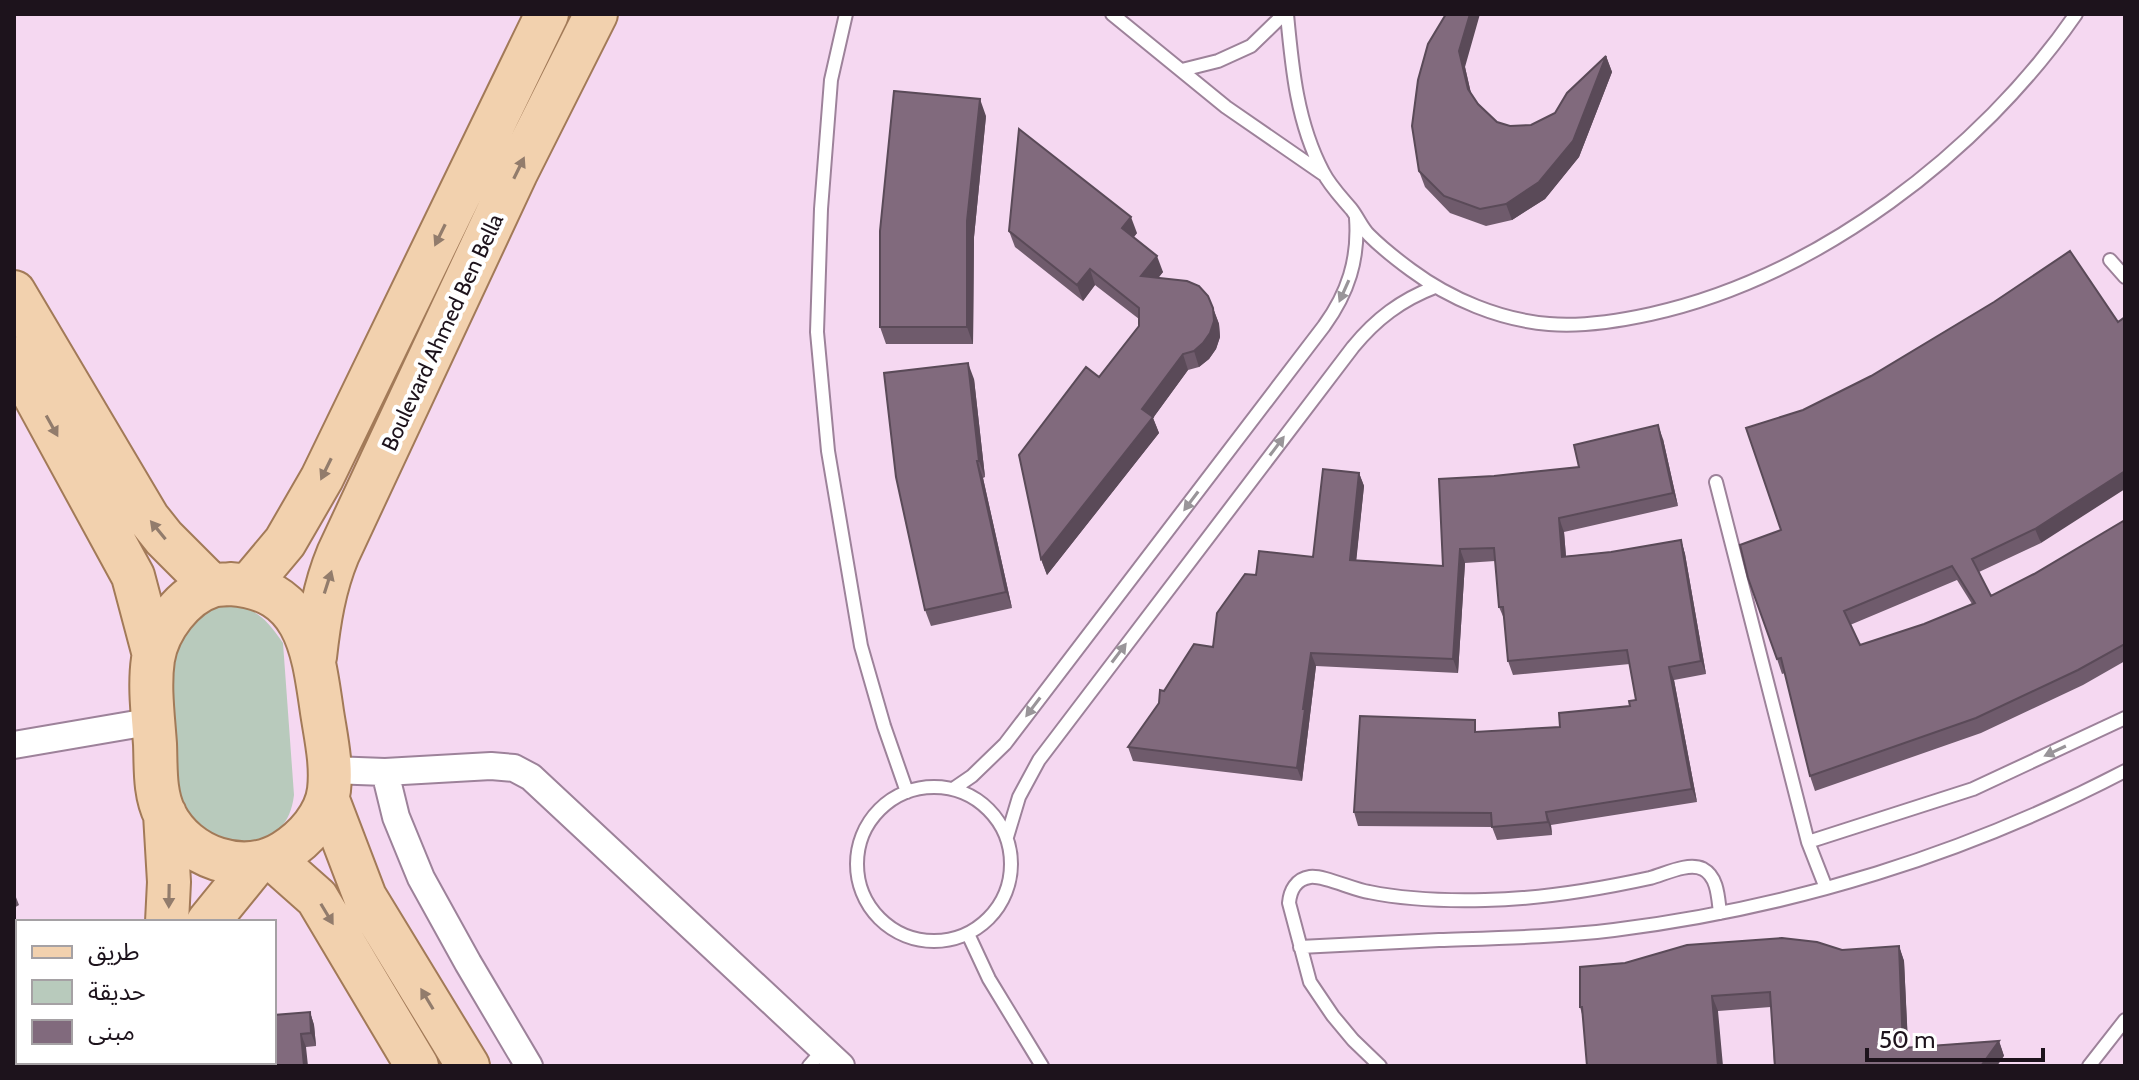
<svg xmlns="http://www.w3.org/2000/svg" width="2139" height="1080" viewBox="0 0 2139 1080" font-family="Cabin,'Noto Sans Arabic',sans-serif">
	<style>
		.green { fill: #b8cabc }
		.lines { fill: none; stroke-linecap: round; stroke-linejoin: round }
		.lane-casing { stroke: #9d829a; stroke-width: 16 }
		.street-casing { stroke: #9d829a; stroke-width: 30 }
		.primary-casing { stroke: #a27a58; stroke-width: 46 }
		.lane { stroke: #fff; stroke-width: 12 }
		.street { stroke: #fff; stroke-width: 26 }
		.primary { stroke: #f2d1ae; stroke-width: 42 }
		.wall { fill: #6f5b6c; fill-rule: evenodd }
		.shaded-wall { fill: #5a4a58 }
		.building { fill: #816a7d; stroke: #5a4a58; stroke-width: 2; fill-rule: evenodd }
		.oneway { fill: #927c6c }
		.oneway2 { fill: #999599 }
		.labels { text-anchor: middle; stroke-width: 8; stroke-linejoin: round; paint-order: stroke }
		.street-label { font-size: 22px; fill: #1d131c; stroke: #fff }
	</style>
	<rect width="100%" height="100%" fill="#f5d8f1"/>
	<path class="green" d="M217,600C252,607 263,613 283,643L294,795C289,835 265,840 231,848L179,811L162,650Z"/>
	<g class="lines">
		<g class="lane-casing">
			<path id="lane" d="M846,14L831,80L821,209L817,332L828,451L861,646L884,726L907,792
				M1112,14L1226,107L1323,174
				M1287,14C1292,68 1297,123 1323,172C1330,186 1342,198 1352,210C1358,218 1362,228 1369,235C1382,248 1396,259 1411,270C1450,299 1500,320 1549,324C1583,327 1619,321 1651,314C1817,277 1980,153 2076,14
				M1182,70L1218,61L1251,46L1284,14
				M2110,260L2125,277
				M1716,482L1808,842L1826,888
				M857 864a77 77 0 1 1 154 0a77 77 0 1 1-154 0Z
				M953,789L972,776L1005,744L1324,326C1348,293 1359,259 1356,218
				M1007,837L1019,797L1039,760L1353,347C1376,319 1401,300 1435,287
				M1808,842L1973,789L2125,718
				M968,934L989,979L1042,1066
				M1300,947C1347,945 1393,942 1439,940C1498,938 1556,937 1614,930C1792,908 1966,854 2125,771
				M809,1066L823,1050
				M1380,1066L1353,1040L1333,1016L1310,982L1289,903C1290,891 1296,879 1310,877C1323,875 1354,890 1369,892C1408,900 1446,901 1485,900C1541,899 1595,890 1650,878C1665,874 1688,862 1703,869C1718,877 1718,898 1720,913
				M2089,1066L2125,1020"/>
		</g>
		<g class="street-casing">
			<path id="street" d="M14,745L154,721
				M331,770L385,772L491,766L514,768L531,777L841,1066
				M385,772L396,817L421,878L468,963L529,1066"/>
		</g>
		<g class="primary-casing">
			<path id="primary" d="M14,292L148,518L164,538L212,586
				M14,358L133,576L154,655
				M230,584C307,589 313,650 322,712C326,738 332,764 329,790C326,816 305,839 284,852C243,877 187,858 165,815C154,793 156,767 155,744C153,716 149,686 153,659C158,629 183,595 212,586C218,584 225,585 230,584Z
				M249,585L285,542L322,478L547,14
				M315,657C319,621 324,588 338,554L516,173L596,14
				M328,800L365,897L468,1066
				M165,814L169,882L167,922
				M273,859L317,898L417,1066
				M208,922L256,863
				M163,1066L164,1062"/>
		</g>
		<use href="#lane" class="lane"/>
		<use href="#street" class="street"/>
		<use href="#primary" class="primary"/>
	</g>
	<path class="wall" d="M1606,56L1612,72L1579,157L1545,199L1512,220L1486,226L1450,213L1425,187L1419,171L1465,67L1471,94L1478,104L1497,122L1510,126L1531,125L1555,113Z
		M986,116L974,237L973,344H886L880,327Z
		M1009,231L1137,233L1134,237L1163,272L1158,278L1213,308L1219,324L1220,337L1216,349L1209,359L1199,367L1188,370L1153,418L1159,433L1047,575L1041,559L1099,377L1139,326V319L1095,285L1083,301L1015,247Z
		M1994,302L2041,543L1979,572L1991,596L2034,574L2125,520V661L2083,685L1981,733L1815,791L1810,776L1785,673L1782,674L1777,659L1781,530L1871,376ZM1957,580L1972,604L1924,624L1860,645L1850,625Z
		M974,379L985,477L983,478L1012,608L931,626L925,610Z
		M1663,439L1678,506L1564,532L1566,556L1611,552L1681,540L1685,554L1706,674L1674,680L1697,802L1551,825L1552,835L1497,840L1492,827L1358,826L1354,812L1479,732L1560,727L1630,706L1636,700L1630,664L1513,675L1508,661L1505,621L1499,607L1495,561L1465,563L1458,673L1316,666L1302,781L1133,761L1128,747L1159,703L1164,691L1213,647L1256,575L1313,557L1359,473L1364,486L1356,560L1443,566L1494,476L1579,467Z
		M14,892L19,905L14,908Z
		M1899,946L1904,961L1908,1047L1999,1041L2004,1056L1774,1066L1771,1007L1718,1011L1582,1014L1580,1007L1842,950Z
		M310,1012L314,1025L316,1046L306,1047L241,1062Z"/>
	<path class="shaded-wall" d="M1470,14H1480L1465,67L1474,106L1468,89L1459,51Z
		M1606,56L1612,72L1579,157L1545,199L1512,220L1506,204Z
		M980,99L986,116L974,237L973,344L967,327V221Z
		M1131,217L1137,233L1128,244L1122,228Z
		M1157,256L1163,272L1147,292L1141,276Z
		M1090,269L1095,285L1083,301L1077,285Z
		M1213,308L1219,324L1220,337L1216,349L1209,359L1199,367L1194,351Z
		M1183,354L1188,370L1153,418L1159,433L1047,575L1041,559L1142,409Z
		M968,363L974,379L985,477L979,461Z
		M1658,425L1663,439L1678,506L1673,493Z
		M977,461L983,478L1012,608L1006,592Z
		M2125,471V489L2041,543L2035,529Z
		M1359,473L1364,486L1355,573L1350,560Z
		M1559,518L1564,532L1567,570L1562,557Z
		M1681,540L1685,554L1706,674L1701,661Z
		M1460,549L1465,563L1458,673L1453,659Z
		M1311,653L1316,666L1302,781L1297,768L1303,709Z
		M1669,667L1674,680L1697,802L1692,789Z
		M1546,812L1551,825L1552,835L1548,822Z
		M1899,946L1904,961L1909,1063L1903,1048Z
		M1712,996L1718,1011L1723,1066H1718Z
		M310,1012L314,1025L316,1046L311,1033Z
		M301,1034L306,1047L308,1066H304Z
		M1999,1041L2004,1056L1997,1066H1981Z"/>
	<path class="building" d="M1446,14H1470L1459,51L1468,89L1478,104L1497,122L1510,126L1531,125L1555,113L1567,93L1606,56L1573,141L1539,182L1506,204L1480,209L1444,196L1419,171L1412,126L1418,80L1428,44Z
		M894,91L980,99L967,221V327H880V231Z
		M1019,129L1131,217L1122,228L1157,256L1141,276L1187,281L1199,286L1208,296L1213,308L1214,321L1210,333L1203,343L1194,351L1183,354L1142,409L1153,417L1041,559L1019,455L1086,367L1099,377L1139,326V308L1090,269L1077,285L1009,231Z
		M2070,251L2118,322L2125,317V471L2035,529L1972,559L1991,596L2034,574L2125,520V644L2078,670L1976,718L1810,776L1781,658L1777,659L1748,578L1740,545L1781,530L1746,428L1803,410L1871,376L1994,302ZM1952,566L1975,603L1924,624L1860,645L1844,611Z
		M968,363L979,461H977L1006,592L925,610L896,477L884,373Z
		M1658,425L1673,493L1559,518L1562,557L1611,552L1681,540L1701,661L1669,667L1692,789L1546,812L1548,822L1492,827L1491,813L1354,812L1360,716L1475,720V732L1560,727L1559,713L1630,706L1629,701L1636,700L1627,650L1508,661L1503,607H1499L1494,548L1460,549L1453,659L1311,653L1303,709H1305L1297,768L1128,747L1159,703L1160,690L1164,691L1194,644L1213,647L1217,613L1245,574L1256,575L1259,551L1313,557L1323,469L1359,473L1350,560L1443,566L1439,479L1494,476L1579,467L1574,445Z
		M1782,938L1817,942L1842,950L1899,946L1903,1048L1999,1041L1981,1066H1775L1770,992L1712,996L1718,1066H1587L1582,1007H1580V967L1625,963L1687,945Z
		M310,1012L311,1033L301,1034L304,1066H241V1062H274V1015Z"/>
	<defs><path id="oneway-solid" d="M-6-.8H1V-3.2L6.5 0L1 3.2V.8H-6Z" transform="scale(2)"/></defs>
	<g class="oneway">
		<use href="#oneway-solid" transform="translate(519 168) rotate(-64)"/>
		<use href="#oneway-solid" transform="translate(440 235) rotate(116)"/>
		<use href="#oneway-solid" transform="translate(52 426) rotate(61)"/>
		<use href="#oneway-solid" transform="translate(326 469) rotate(116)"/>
		<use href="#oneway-solid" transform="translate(158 530) rotate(-129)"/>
		<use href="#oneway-solid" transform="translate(328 582) rotate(-72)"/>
		<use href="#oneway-solid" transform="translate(169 896) rotate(91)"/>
		<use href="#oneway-solid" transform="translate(327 914) rotate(59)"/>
		<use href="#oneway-solid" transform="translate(427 999) rotate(-121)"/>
	</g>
	<g class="oneway2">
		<use href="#oneway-solid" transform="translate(1344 291) rotate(114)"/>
		<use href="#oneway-solid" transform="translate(1277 446) rotate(-53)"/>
		<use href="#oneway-solid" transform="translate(1191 501) rotate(127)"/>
		<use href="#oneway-solid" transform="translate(1119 653) rotate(-53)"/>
		<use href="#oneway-solid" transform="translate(1033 707) rotate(127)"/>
		<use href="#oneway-solid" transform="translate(2055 751) rotate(155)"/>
	</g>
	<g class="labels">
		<g class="street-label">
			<text transform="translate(442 332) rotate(-65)" y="8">Boulevard Ahmed Ben Bella</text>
		</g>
	</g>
	<rect width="2139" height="1080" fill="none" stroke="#1d131c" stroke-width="32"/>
	<rect x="16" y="920" width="260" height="144" fill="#ffffff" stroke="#a5a1a4" stroke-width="2"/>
	<rect x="32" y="946" width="40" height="12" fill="#f2d1ae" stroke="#a5a1a4" stroke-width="2"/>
	<text x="88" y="960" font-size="24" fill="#1d131c">طريق</text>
	<rect x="32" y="980" width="40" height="24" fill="#b8cabc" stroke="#a5a1a4" stroke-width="2"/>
	<text x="88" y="1000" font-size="24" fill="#1d131c">حديقة</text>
	<rect x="32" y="1020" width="40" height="24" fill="#816a7d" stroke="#a5a1a4" stroke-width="2"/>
	<text x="88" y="1040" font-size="24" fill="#1d131c">مبنى</text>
	<path d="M1867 1048v12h176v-12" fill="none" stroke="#1d131c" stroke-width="4"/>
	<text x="1879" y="1048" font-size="24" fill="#1d131c" stroke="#ffffff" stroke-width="6" paint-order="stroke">50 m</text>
</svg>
